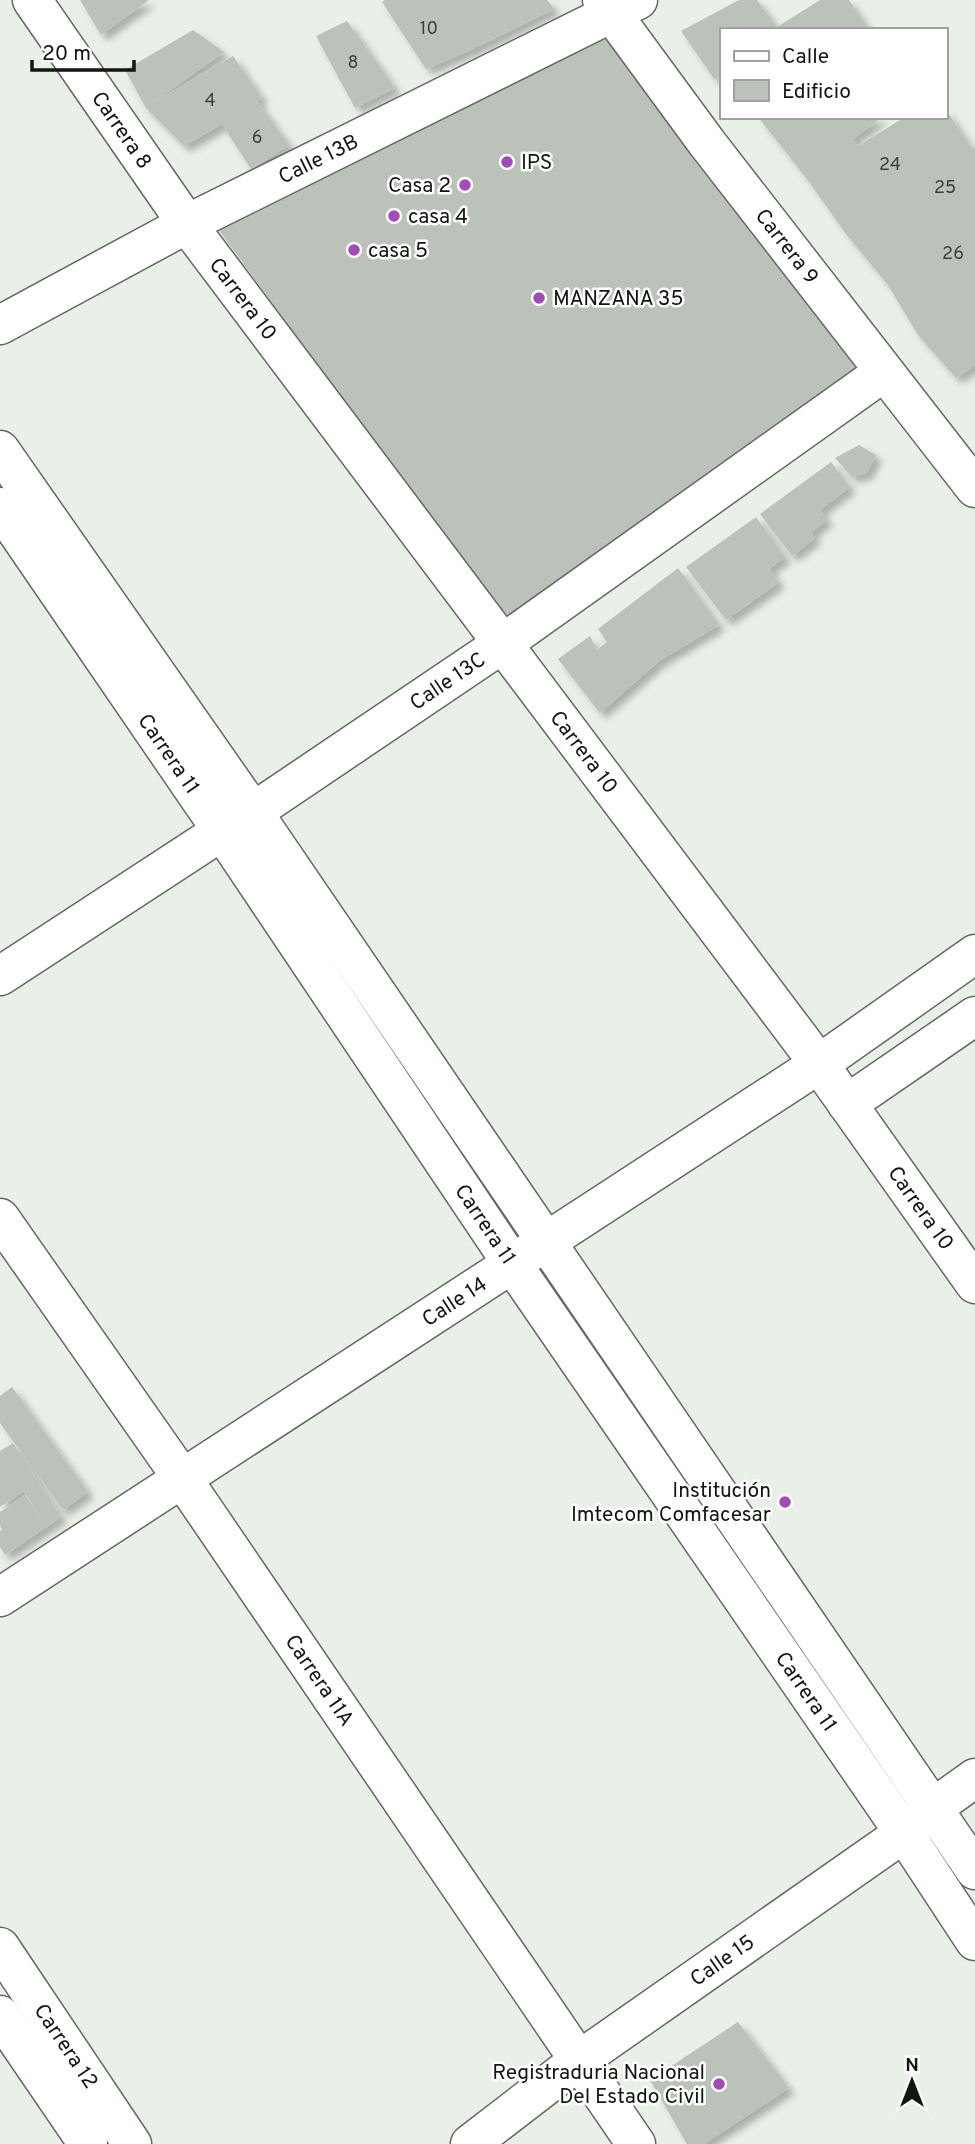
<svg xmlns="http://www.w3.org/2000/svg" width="975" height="2144" viewBox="0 0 975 2144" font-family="Overpass,sans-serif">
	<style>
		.building { fill: #bbc2ba; filter: url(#shadow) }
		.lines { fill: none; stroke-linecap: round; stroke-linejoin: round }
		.street-casing { stroke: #636962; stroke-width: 41 }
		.secondary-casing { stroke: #636962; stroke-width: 41 }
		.street { stroke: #fff; stroke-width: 38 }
		.secondary { stroke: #fff; stroke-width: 38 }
		.poi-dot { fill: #a34bb8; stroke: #fff; stroke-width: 2.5 }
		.labels { text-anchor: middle; stroke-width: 5; stroke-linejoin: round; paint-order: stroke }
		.number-label { font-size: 18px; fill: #3c403c }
		.street-label { font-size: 21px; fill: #121512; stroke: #fff }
		.poi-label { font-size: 21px; fill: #121512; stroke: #fff; text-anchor: start }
	</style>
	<defs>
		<filter id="shadow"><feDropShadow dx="6" dy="6" stdDeviation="3.5" flood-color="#0004"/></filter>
	</defs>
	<rect width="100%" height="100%" fill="#e9f0e7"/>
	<path class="building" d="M80,0H149L101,35Z
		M385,0H547L554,9L471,50L426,69L382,2Z
		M739,0H757L777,27L820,0H849L869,30H721V75L714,79L681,31Z
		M347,21L395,88L355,108L316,36Z
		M193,30L224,52L149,105L233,56L262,98L257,101L289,145L251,169L222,124L184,146L146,108L125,70Z
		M607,32L863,368L506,621L218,229Z
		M945,108L972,149L975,147V365L956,378L918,335L888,285L846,234L807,179L758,117H882L853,139L858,146L905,117H945Z
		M859,445L876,455L867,473L852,477L835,458Z
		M831,462L850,487L820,510L827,520L811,532L815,538L792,556L760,514Z
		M756,517L785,557L769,569L779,582L726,620L686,567Z
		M678,568L719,625L659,661L600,713L558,659L590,636L597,650L607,642L598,629Z
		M12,1387L88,1492L63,1510L0,1423V1396Z
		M13,1443L61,1517L5,1555L0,1547V1531L2,1530L0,1526V1512L25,1495L43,1521L24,1491L0,1507V1451Z
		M738,2022L789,2088L704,2144H687L650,2080Z"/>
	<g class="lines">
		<g class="street-casing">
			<g id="street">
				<path id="s1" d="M32,0L187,224L819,1064L975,1284"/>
				<path id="s2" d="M0,325L187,224L638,0"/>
				<path id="s3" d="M0,976L222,831L253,812L502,644L884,372"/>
				<path d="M847,1104L975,1016"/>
				<path id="s4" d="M0,1218L182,1478L636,2144"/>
				<path id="s5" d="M0,1597L819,1064L975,954"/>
				<path id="s6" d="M470,2144L578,2061L904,1833L933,1808L975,1778"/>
			</g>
		</g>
		<g class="secondary-casing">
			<g id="secondary">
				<path id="s7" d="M602,0L707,143L975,488"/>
				<path d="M0,450L253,812L975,1870"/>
				<path id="s8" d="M0,507L222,831L513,1265L904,1833L975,1941"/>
				<path id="s9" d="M0,1947L132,2144"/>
				<path d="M0,2015L88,2144"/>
			</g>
		</g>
		<use href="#street" class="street"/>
		<use href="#secondary" class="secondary"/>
	</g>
	<g class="poi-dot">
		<circle cx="507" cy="162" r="7"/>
		<circle cx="465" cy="185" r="7"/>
		<circle cx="394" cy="216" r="7"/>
		<circle cx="354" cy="250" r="7"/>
		<circle cx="539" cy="298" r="7"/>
		<circle cx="785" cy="1502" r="7"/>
		<circle cx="719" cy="2084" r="7"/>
	</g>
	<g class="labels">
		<g class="number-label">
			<text x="429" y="34">10</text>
			<text x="353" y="68">8</text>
			<text x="210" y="106">4</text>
			<text x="257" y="143">6</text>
			<text x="890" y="170">24</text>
			<text x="945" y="193">25</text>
			<text x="953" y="259">26</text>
		</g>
		<g class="street-label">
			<text dy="7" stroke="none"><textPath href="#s1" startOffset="158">Carrera 8</textPath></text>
			<text dy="7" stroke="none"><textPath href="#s2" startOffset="359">Calle 13B</textPath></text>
			<text dy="7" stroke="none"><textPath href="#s7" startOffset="308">Carrera 9</textPath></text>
			<text dy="7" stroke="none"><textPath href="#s1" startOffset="366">Carrera 10</textPath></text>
			<text dy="7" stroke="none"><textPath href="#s3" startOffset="536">Calle 13C</textPath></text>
			<text dy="7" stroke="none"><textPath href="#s1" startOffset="933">Carrera 10</textPath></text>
			<text dy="7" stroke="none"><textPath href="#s8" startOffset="299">Carrera 11</textPath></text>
			<text dy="7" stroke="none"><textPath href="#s1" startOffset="1500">Carrera 10</textPath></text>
			<text dy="7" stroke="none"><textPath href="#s8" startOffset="866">Carrera 11</textPath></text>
			<text dy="7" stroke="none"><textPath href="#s5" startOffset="542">Calle 14</textPath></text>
			<text dy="7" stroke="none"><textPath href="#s4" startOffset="562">Carrera 11A</textPath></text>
			<text dy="7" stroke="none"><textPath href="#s8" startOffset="1433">Carrera 11</textPath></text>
			<text dy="7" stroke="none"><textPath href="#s6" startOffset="312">Calle 15</textPath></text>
			<text dy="7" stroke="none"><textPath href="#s9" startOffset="119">Carrera 12</textPath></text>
		</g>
		<g class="poi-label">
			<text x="521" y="169">IPS</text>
			<text x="451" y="192" text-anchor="end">Casa 2</text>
			<text x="408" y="223">casa 4</text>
			<text x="368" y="257">casa 5</text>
			<text x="553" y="305">MANZANA 35</text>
			<text x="771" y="1497" text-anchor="end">Institución<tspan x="771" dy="24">Imtecom Comfacesar</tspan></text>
			<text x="705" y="2079" text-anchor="end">Registraduria Nacional<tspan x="705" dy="24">Del Estado Civil</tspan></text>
		</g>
	</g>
	<rect x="720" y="28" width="228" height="91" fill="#ffffff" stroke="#a0a1a0" stroke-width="2"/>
	<rect x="734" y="51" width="35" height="10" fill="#ffffff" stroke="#a0a1a0" stroke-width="2"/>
	<text x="782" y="63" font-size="21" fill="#121512">Calle</text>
	<rect x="734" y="80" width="35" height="21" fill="#bbc2ba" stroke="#a0a1a0" stroke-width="2"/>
	<text x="782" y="98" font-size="21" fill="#121512">Edificio</text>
	<g transform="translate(912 2081)" stroke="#ffffff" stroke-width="5" paint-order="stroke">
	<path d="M0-5L12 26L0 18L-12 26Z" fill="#121512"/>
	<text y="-10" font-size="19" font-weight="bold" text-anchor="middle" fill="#121512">N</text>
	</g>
	<path d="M32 60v10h102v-10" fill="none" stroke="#121512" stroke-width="3.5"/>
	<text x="42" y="60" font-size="21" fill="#121512" stroke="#ffffff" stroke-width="5" paint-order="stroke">20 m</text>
</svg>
